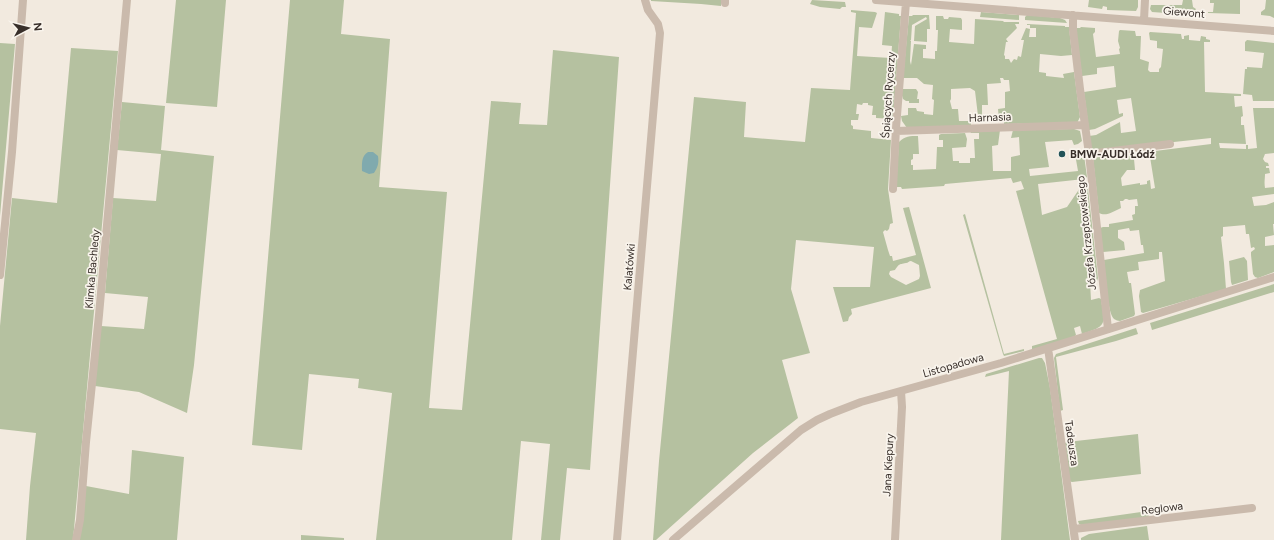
<svg xmlns="http://www.w3.org/2000/svg" width="1274" height="540" viewBox="0 0 1274 540" font-family="Figtree,sans-serif">
	<style>
		.green { fill: #b5c1a0; fill-rule: evenodd }
		.water { fill: #80aaae }
		.lines { fill: none; stroke-linecap: round; stroke-linejoin: round }
		.minor { stroke: #cabaac; stroke-width: 8 }
		.poi-dot { fill: #225358; stroke: #f9f4ec; stroke-width: 1.5 }
		.labels { text-anchor: middle; stroke-width: 3.5; stroke-linejoin: round; paint-order: stroke }
		.street-label { font-size: 11px; fill: #382f2a; stroke: #f9f4ec }
		.poi-label { font-size: 11px; font-weight: bold; fill: #382f2a; stroke: #f9f4ec; text-anchor: start }
	</style>
	<rect width="100%" height="100%" fill="#f2eadf"/>
	<path class="green" d="M176,0H226L217,107L166,103Z
		M290,0H344L341,34L390,39L379,187L447,192L429,408L462,410L491,101L521,103L519,124L547,125L553,50L619,57L590,470L567,468L560,540H541L550,444L521,441L512,540H376L392,393L358,388L359,379L309,374L302,450L252,445Z
		M651,0H721V6L701,4L651,1Z
		M812,0L845,2L846,7H842L840,9L820,7L810,4Z
		M1089,0H1138V7L1136,11L1107,10V7L1103,6L1102,9L1088,7Z
		M1183,0H1192L1193,7L1196,9V13L1195,14L1186,15V10H1181L1180,14L1152,12L1150,9L1151,5H1182Z
		M1210,0H1240V14L1208,13V12H1213L1214,3H1210Z
		M1266,0H1274V18L1270,16L1261,15V12L1265,9Z
		M851,10L875,12L877,13L872,28L859,27L857,56L891,58L892,46L882,45L885,12L899,14V16H901L893,119L876,118V115H872L873,106L868,105V103H863L862,105L857,104L856,114H859L858,120H851V125L853,126V129L871,131V138L891,140L888,189L893,223L890,224L889,229L887,231L885,230L883,232L888,250L890,256H892L893,261L916,255L903,208L909,207L931,288L851,309L852,314L849,317L848,321L843,322L833,287H870L874,247L796,240L791,289L810,353L782,360L798,418L753,453L656,540H653L659,461L694,97L746,102L744,137L805,142L811,88L850,90L856,13L851,12ZM911,261L919,265L920,276L919,279L906,285L891,277L889,274L890,271L895,270C900,263 898,265 906,263C908,263 909,261 911,261Z
		M981,12L1019,15V20L980,17Z
		M913,15H929L930,29H927V42L914,41L915,26L927,19L926,17L912,25L911,40L910,41H911L910,61L911,65L914,44L926,45V49H923V58L935,59V51H937L938,30H936V16H943L944,19H948L949,17L961,18L962,20V30L950,29L949,42L974,44L975,19L1003,21L1004,22H1019V24H1015L1017,28L1006,39L1008,42H1006L1004,55L1005,56V59H1009L1011,63L1014,59L1017,60L1018,56L1021,57L1024,40H1021L1026,28L1030,29L1029,37H1036V28H1030V25H1027V24L1065,26V27H1069L1072,55L1061,56L1040,54L1039,72L1046,73V76L1064,78L1063,74L1074,72L1080,117L1077,123L1004,124V119H999L998,109L1005,108V92L1010,91L1009,80H1004L1003,78H1000L1001,83L987,84L988,105H982V119L983,120H977L978,116L975,91L970,88L951,89V99L950,101L952,109H958L959,121H971V127L907,128L902,121L901,116L908,115V108H916L917,111L924,112V114L933,115L934,100L932,99L933,85L924,84L917,78H903L909,16H912Z
		M1027,15L1060,18L1065,20L1067,23L1025,20V17Z
		M1081,27L1095,28V32L1093,34L1096,57L1120,54L1119,49L1120,48L1118,41L1119,31L1120,30L1135,31L1136,36H1141L1140,59L1149,62L1148,70L1150,72H1159V69L1161,67L1163,49L1157,48V41L1150,40L1149,33L1150,32L1181,34L1182,39H1184V36L1189,35V40L1200,41L1201,36L1206,37V39L1210,40V42H1204L1205,92L1241,94V96H1234L1235,107L1242,106L1243,116L1241,117V125H1244L1246,144L1219,143L1220,148L1246,149V145H1248V149L1257,148L1253,108H1274V153L1265,154L1263,159L1265,162L1268,163L1269,166H1266V168H1269L1270,173L1265,174C1265,179 1264,182 1265,188L1274,187V194L1252,197L1254,206L1266,205L1274,202V224H1273L1274,235L1265,237V246L1274,245V272L1258,278L1255,277L1253,274L1251,255V252L1255,249L1254,247L1251,248L1249,234H1246L1245,225L1223,227V236L1221,237L1224,263L1226,289L1143,313L1141,312L1139,296L1140,290L1165,281L1162,252H1159V259L1138,262L1139,270L1127,272L1129,283H1131L1135,314L1134,316L1120,321C1118,321 1116,320 1114,319C1107,312 1105,271 1104,260L1144,253L1143,245H1141L1139,230L1130,231L1129,228L1118,230V238L1124,242L1125,250L1103,252L1100,228L1103,227H1109V224L1133,220L1132,215L1135,214V206H1138L1137,199L1129,200L1127,199H1125L1123,201H1120L1121,208C1114,211 1106,217 1099,213L1093,158L1115,155L1132,154L1135,159H1134L1135,170H1127L1121,178L1122,186L1140,183V185L1147,184V181L1150,180L1151,189L1155,188L1150,157H1147V152L1211,144V138L1146,145L1097,152L1091,149L1089,136L1096,135L1120,122L1121,133L1136,131L1131,98L1117,100L1119,114L1123,113V116L1095,129L1089,130L1084,92L1116,87L1114,66L1097,68V74L1082,76L1076,32L1077,28H1080Z
		M1247,40L1274,43V101H1253L1252,95L1243,94L1245,69H1247V67L1262,68L1264,53L1245,51V42Z
		M0,43L15,44L0,216Z
		M71,48L118,51L73,540H26L30,486L36,433L0,429V326L12,198L57,203Z
		M903,89H916L918,92L917,99H919V103H909V101H906L903,99L901,92Z
		M122,102L165,106L161,150L214,156L194,365L187,413L139,392L95,386L101,326L144,329L148,297L105,293L113,198L156,201L161,154L117,150Z
		M1074,129L1080,131L1082,141L1078,144L1074,145L1072,140L1045,142L1049,167L1029,169L1030,176L1078,171L1075,154L1080,153L1084,155L1087,177L1084,179L1038,184L1042,215L1067,207L1080,188L1084,187L1088,189L1098,278L1097,281L1090,282L1091,300L1099,298L1101,299C1105,324 1108,326 1082,334L1080,326L1074,328L1076,335L1073,338L1032,350V346L1057,339L1016,191L1024,189L1021,181L1013,183L1011,178L945,184L944,186L902,189L901,187H896L899,142C905,136 910,136 918,136L919,154H913V159L911,160V165H913V170L936,169L937,147H943V140H939V135L941,134L965,133L967,139L966,147L952,148L953,161H959V163H970V158H975L974,139H979V133H971L970,131L1000,130L998,145L992,146L993,171H1011V157L1020,155L1019,137L1011,138L1013,130Z
		M965,214L1004,354L1024,349V351L1004,356L1003,354L963,215Z
		M1244,257L1247,261L1248,280L1232,285L1231,282L1229,261Z
		M1274,284V292L1152,330L1150,323Z
		M1136,328L1138,334L1116,341L1056,357L1063,410L1060,411L1054,358L1056,354Z
		M1039,358H1042L1045,363L1050,388L1070,540H1001L1009,371L985,377L986,374Z
		M1138,434L1141,474L1072,482L1069,481L1065,443L1067,442Z
		M132,450L184,457L177,540H76L86,486L129,494Z
		M1148,511L1149,519L1084,526L1079,524L1078,521Z
		M1147,526L1149,540H1081V538L1089,534Z
		M301,535L344,538V540H301Z"/>
	<path class="water" d="M368,152H373L378,156C379,163 378,167 374,173L369,174L362,171C362,164 361,156 368,152Z"/>
	<g class="lines">
		<path class="minor" d="M876,0L1274,31
			M725,3V0
			M1073,15V30L1080,89L1089,154L1108,329
			M1144,20L1145,0
			M896,131L1084,125
			M1089,154L1170,144
			M893,189L896,128L906,2
			M0,275L12,152L23,0
			M1048,348L1075,540
			M1074,529L1252,508
			M76,540L80,520L86,442L99,315L127,0
			M617,540L660,33L658,24L648,10L645,0
			M673,540L801,430L817,420L830,414L861,402L1001,363L1274,277
			M895,540L902,407L901,391"/>
	</g>
	<circle class="poi-dot" cx="1062" cy="154" r="4"/>
	<g class="labels">
		<g class="street-label">
			<text transform="translate(1184 12) rotate(5)" y="4">Giewont</text>
			<text transform="translate(888 95) rotate(-86)" y="4">Śpiących Rycerzy</text>
			<text transform="translate(990 117) rotate(-2)" y="4">Harnasia</text>
			<text transform="translate(1086 233) rotate(-96)" y="4">Józefa Krzeptowskiego</text>
			<text transform="translate(629 267) rotate(-85)" y="4">Kalatówki</text>
			<text transform="translate(92 269) rotate(-85)" y="4">Klimka Bachledy</text>
			<text transform="translate(953 365) rotate(-16)" y="4">Listopadowa</text>
			<text transform="translate(1072 443) rotate(82)" y="4">Tadeusza</text>
			<text transform="translate(888 465) rotate(-87)" y="4">Jana Kiepury</text>
			<text transform="translate(1162 508) rotate(-7)" y="4">Reglowa</text>
		</g>
		<g class="poi-label">
			<text x="1070" y="158">BMW-AUDI Łódź</text>
		</g>
	</g>
	<g transform="translate(28 28) rotate(83)" stroke="#f9f4ec" stroke-width="3" paint-order="stroke">
	<path d="M0-3L7 15L0 10L-7 15Z" fill="#382f2a"/>
	<text y="-6" font-size="11" font-weight="bold" text-anchor="middle" fill="#382f2a">N</text>
	</g>
</svg>
